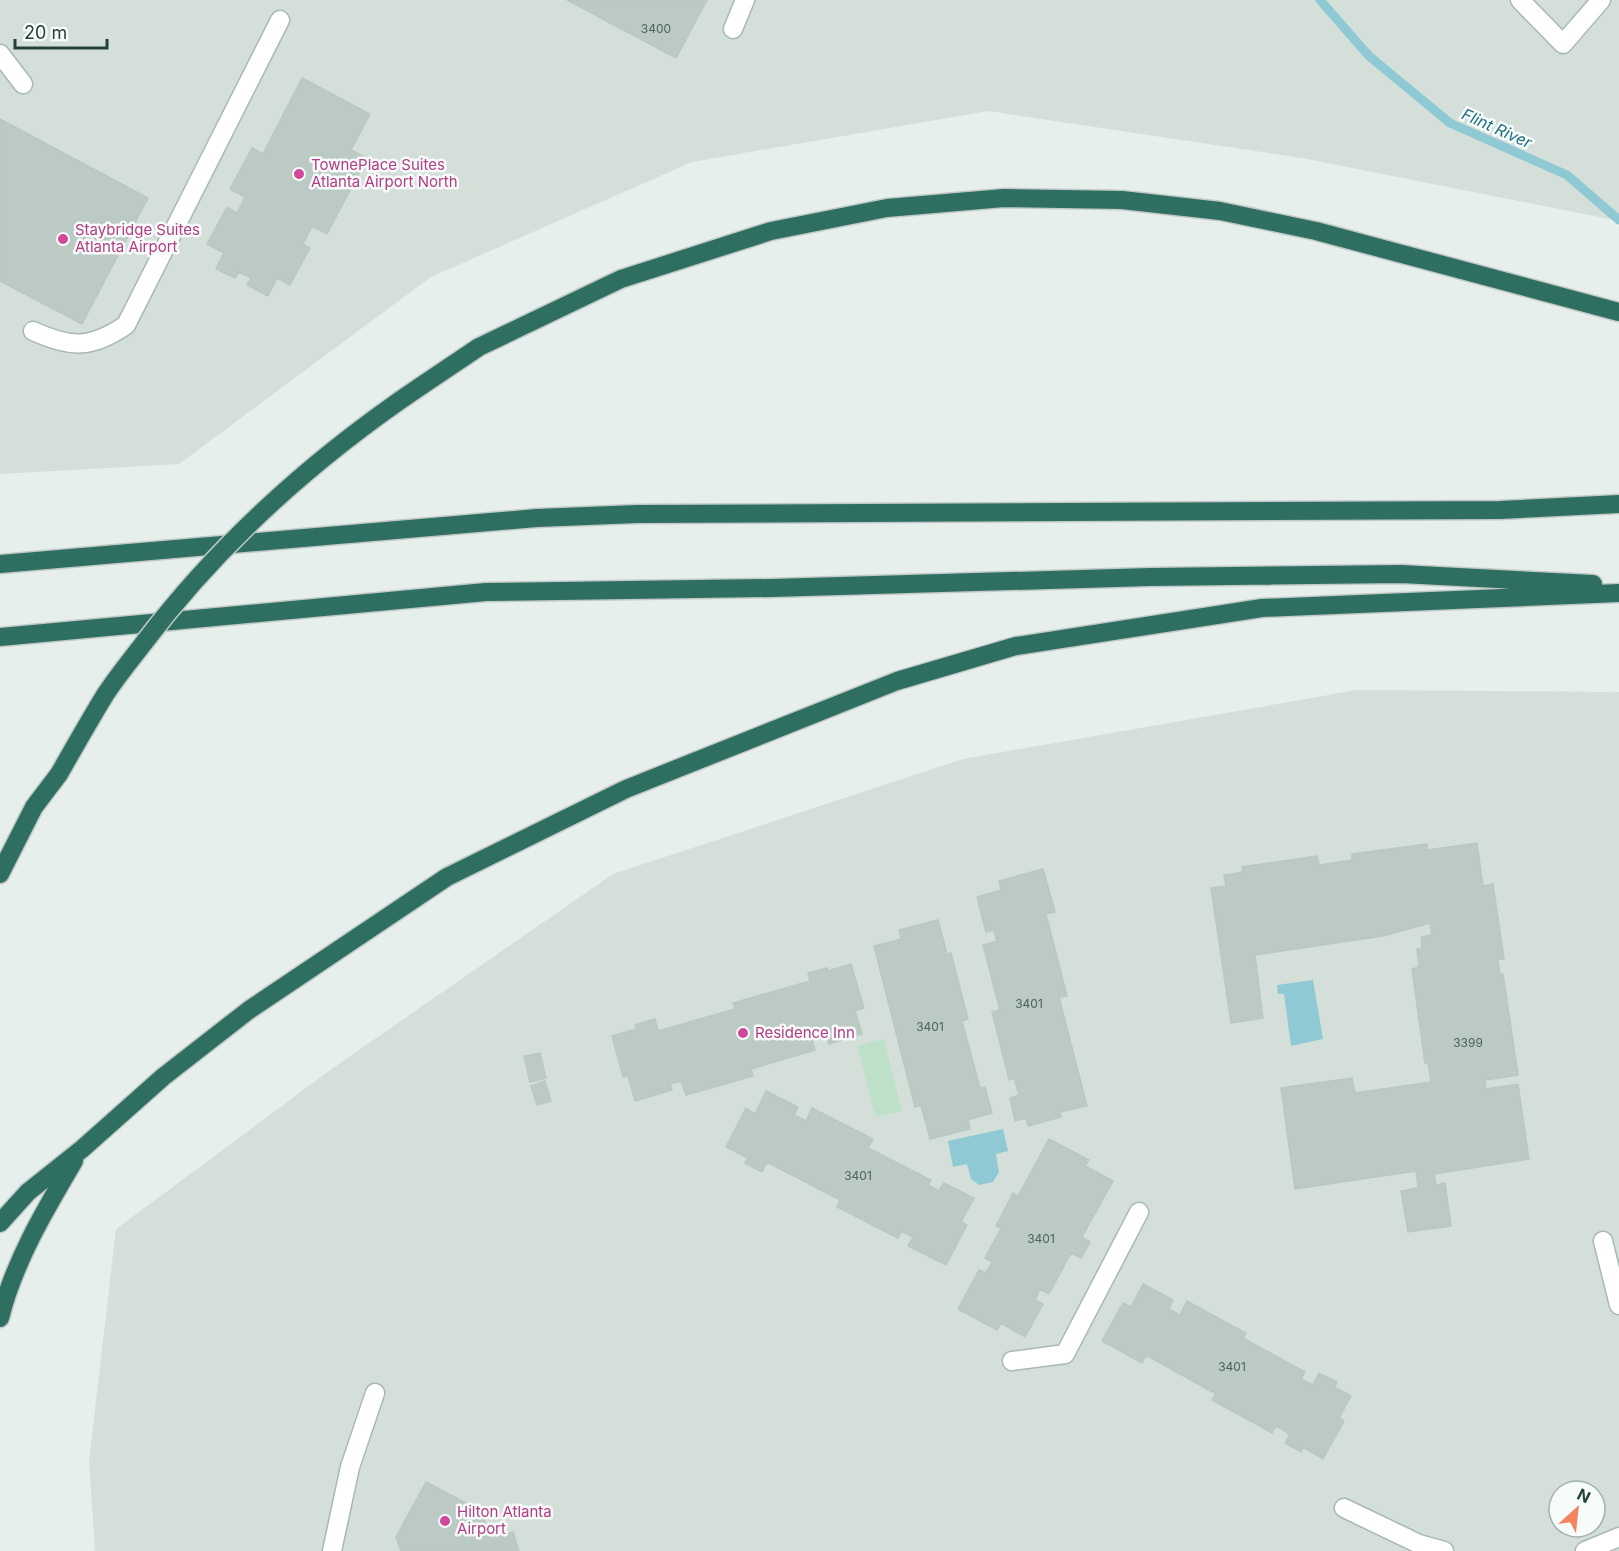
<svg xmlns="http://www.w3.org/2000/svg" width="1619" height="1551" viewBox="0 0 1619 1551" font-family="Inter,sans-serif">
	<style>
		.built { fill: #d4dfda; fill-rule: evenodd }
		.green { fill: #bfe0c8 }
		.water { fill: #8ec9d4 }
		.lines { fill: none; stroke-linecap: round; stroke-linejoin: round }
		.stream { stroke: #8ec9d4; stroke-width: 9 }
		.building { fill: #bbcac4; stroke: #b8c9c2; stroke-width: 1.5 }
		.minor-casing { stroke: #a8b8b2; stroke-width: 21 }
		.highway-casing { stroke: #c2cac8; stroke-width: 21 }
		.minor { stroke: #fff; stroke-width: 18 }
		.highway { stroke: #2f6f62; stroke-width: 18 }
		.highway-bridge-casing { stroke: #c2cac8; stroke-width: 21; stroke-linecap: butt }
		.highway-bridge { stroke: #2f6f62; stroke-width: 18 }
		.hotel-dot { fill: #d1479c; stroke: #f7fbf9; stroke-width: 2 }
		.labels { text-anchor: middle; stroke-width: 5; stroke-linejoin: round; paint-order: stroke }
		.number-label { font-size: 12px; fill: #4a645c }
		.hotel-label { font-size: 15px; fill: #b23c85; stroke: #f7fbf9; text-anchor: start }
		.water-label { font-size: 16px; font-style: italic; fill: #1c6f80; stroke: #f7fbf9 }
	</style>
	<rect width="100%" height="100%" fill="#e6efeb"/>
	<path class="built" d="M0,0H1619V221L1302,158L988,111L692,162L431,277L179,464L0,474Z
		M1357,690L1619,692V1551H95L89,1461L116,1229L333,1068L613,874L963,759ZM1559,1491H1595V1527H1559Z"/>
	<path class="green" d="M884,1039L902,1111L876,1117L857,1046Z"/>
	<path class="water" d="M1313,980L1323,1039L1291,1046L1284,994H1278L1277,985Z
		M1003,1129L1008,1151L996,1154L999,1172L993,1182L979,1185L971,1179L967,1164L953,1167L948,1141Z"/>
	<g class="lines">
		<path class="stream" d="M1320,0L1369,56L1450,123L1567,175L1619,220"/>
	</g>
	<path class="building" d="M567,0H707L676,58Z
		M302,78L370,114L351,150L367,158L327,234L312,226L303,244L310,248L290,285L277,278L268,296L247,285L251,278L239,272L235,278L216,269L224,253L207,244L227,207L237,213L245,197L230,189L252,148L263,154Z
		M0,119L148,198L82,324L0,281Z
		M1477,843L1483,886L1493,884L1504,959H1498L1500,975L1503,974L1518,1075L1485,1080L1486,1089L1518,1084L1529,1159L1434,1174L1436,1185L1445,1183L1451,1226L1408,1232L1401,1191L1418,1188L1416,1171L1295,1189L1281,1088L1352,1078L1355,1093L1431,1082L1428,1063H1425L1412,969L1419,967L1417,949L1422,948L1421,937L1432,935L1430,923L1383,936L1255,955L1263,1018L1231,1023L1211,888L1226,886L1224,875L1243,872L1242,867L1317,856L1319,865L1352,860V854L1427,844V850Z
		M1043,869L1055,912L1046,914L1067,996L1059,997L1087,1106L1060,1112L1061,1117L1028,1126L1026,1118L1015,1121L1010,1098L1019,1095L1014,1078L1009,1080L992,1012L1000,1010L983,945L997,941L994,930L986,932L977,897L1001,890L999,881Z
		M938,920L947,954L951,953L968,1019L962,1021L980,1088L985,1087L992,1113L968,1120L970,1129L930,1139L921,1105L915,1107L874,946L901,939L899,930Z
		M851,964L864,1008L855,1011L862,1034L829,1044L826,1035L812,1040L815,1050L751,1069L753,1076L686,1095L681,1081L670,1084L672,1090L635,1101L628,1076L623,1077L612,1036L636,1029L635,1025L655,1019L658,1031L735,1009L733,1003L810,981L808,973L827,968L828,971Z
		M540,1053L546,1078L530,1082L524,1056Z
		M545,1081L551,1101L537,1105L531,1086Z
		M766,1091L798,1107L794,1115L806,1121L812,1108L873,1139L868,1148L931,1180L928,1185L939,1191L944,1183L974,1198L961,1222L967,1225L946,1265L908,1246L913,1237L901,1231L898,1238L837,1207L840,1200L767,1162L762,1172L745,1163L748,1158L726,1147L746,1108L755,1114Z
		M1049,1139L1089,1160L1085,1166L1113,1181L1082,1237L1090,1242L1081,1258L1071,1253L1049,1294L1040,1289L1035,1300L1043,1304L1025,1337L1001,1323L997,1330L958,1309L979,1270L986,1273L992,1262L985,1258L1001,1228L996,1226L1013,1193L1018,1196Z
		M1143,1284L1173,1300L1169,1309L1180,1315L1187,1301L1246,1333L1243,1338L1305,1372L1301,1379L1313,1385L1319,1373L1337,1382L1334,1387L1351,1396L1339,1418L1344,1421L1323,1459L1303,1447L1301,1452L1285,1443L1290,1434L1276,1426L1272,1433L1212,1400L1216,1394L1146,1355L1142,1363L1102,1341L1123,1303L1131,1307Z
		M426,1482L481,1511L491,1539L513,1532L519,1551H401L396,1537Z"/>
	<g class="lines">
		<g class="minor-casing">
			<path id="minor" d="M1520,0L1563,44L1601,0
				M733,29L745,0
				M0,54L23,84
				M33,331C71,348 91,349 126,325L280,20
				M1603,1241L1619,1305
				M1012,1361L1065,1354L1139,1212
				M1344,1508L1419,1544L1444,1551
				M332,1551L350,1467L375,1393
				M1585,1551L1619,1537"/>
		</g>
		<g class="highway-casing">
			<path id="highway" d="M421,386L479,347L621,279L771,231L887,208L1004,198L1122,200L1220,211L1316,231L1619,312
				M0,564L537,518L637,514L1500,510L1619,504
				M0,637L486,592L772,588L1150,577L1401,574L1593,584
				M0,874L34,807L59,774
				M0,1223L28,1192L82,1149L163,1077L249,1010L447,877L626,789L897,681L1016,646L1262,608L1619,593
				M0,1318C14,1262 45,1210 74,1161"/>
		</g>
		<use href="#minor" class="minor"/>
		<use href="#highway" class="highway"/>
		<g class="highway-bridge-casing">
			<path id="highway-bridge" d="M59,774C74,748 89,721 105,695C116,678 130,661 143,644C221,541 314,458 421,386"/>
		</g>
		<use href="#highway-bridge" class="highway-bridge"/>
	</g>
	<g class="hotel-dot">
		<circle cx="299" cy="174" r="6"/>
		<circle cx="63" cy="239" r="6"/>
		<circle cx="743" cy="1033" r="6"/>
		<circle cx="445" cy="1521" r="6"/>
	</g>
	<g class="labels">
		<g class="number-label">
			<text x="656" y="33">3400</text>
			<text x="1029" y="1008">3401</text>
			<text x="930" y="1031">3401</text>
			<text x="1468" y="1047">3399</text>
			<text x="858" y="1180">3401</text>
			<text x="1041" y="1243">3401</text>
			<text x="1232" y="1371">3401</text>
		</g>
		<g class="hotel-label">
			<text x="311" y="170">TownePlace Suites<tspan x="311" dy="17">Atlanta Airport North</tspan></text>
			<text x="75" y="235">Staybridge Suites<tspan x="75" dy="17">Atlanta Airport</tspan></text>
			<text x="755" y="1038">Residence Inn</text>
			<text x="457" y="1517">Hilton Atlanta<tspan x="457" dy="17">Airport</tspan></text>
		</g>
		<g class="water-label">
			<text transform="translate(1497 128) rotate(24)" y="6">Flint River</text>
		</g>
	</g>
	<g transform="translate(1577 1509) rotate(27)"><circle r="28" fill="#f7fbf9" stroke="#a3b1ad" stroke-width="1.5"/>
	<path d="M0-4.5L10 22L0 15L-10 22Z" fill="#f4845f"/>
	<text y="-9" font-size="16" font-weight="bold" text-anchor="middle" fill="#24423a">N</text>
	</g>
	<path d="M15 39v9h92v-9" fill="none" stroke="#24423a" stroke-width="3"/>
	<text x="24" y="39" font-size="18" fill="#24423a" stroke="#f7fbf9" stroke-width="4.5" paint-order="stroke">20 m</text>
</svg>
